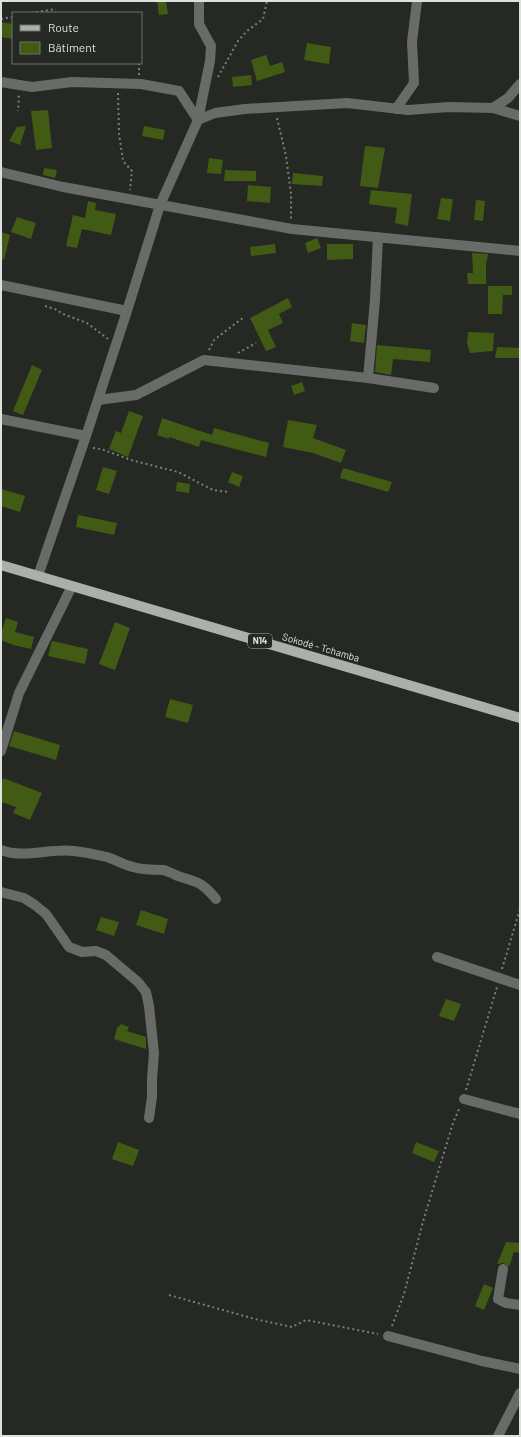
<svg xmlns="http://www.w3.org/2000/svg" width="521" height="1437" viewBox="0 0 521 1437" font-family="Barlow,sans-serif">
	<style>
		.building { fill: #425b14 }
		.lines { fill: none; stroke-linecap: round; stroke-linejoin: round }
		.path { stroke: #7b7e7a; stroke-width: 2; stroke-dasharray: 2 3; stroke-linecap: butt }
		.minor { stroke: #696b68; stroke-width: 10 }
		.major { stroke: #acafaa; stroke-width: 10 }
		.labels { text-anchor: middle; stroke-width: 3; stroke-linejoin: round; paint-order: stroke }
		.shield { fill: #252823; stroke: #a7aaa6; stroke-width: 1 }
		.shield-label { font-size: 9px; font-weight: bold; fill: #dfe1de }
		.street-label { font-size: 10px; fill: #dfe1de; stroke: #252823 }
	</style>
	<rect width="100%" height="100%" fill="#252823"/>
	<path class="building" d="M157,1H166L168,14L159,15Z
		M1,22L13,24V39L1,37Z
		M307,43L331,47L329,64L304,60Z
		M266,55L270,66L282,62L285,72L257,81L251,60Z
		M251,75L252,85L233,87L232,77Z
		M48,110L52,148L36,150L31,111Z
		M26,126L20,145L9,141L17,127Z
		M144,126L165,130L163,140L142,136Z
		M365,146L385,148L378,188L360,186Z
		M209,158L223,160L221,174L207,173Z
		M44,168L57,170L55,178L43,175Z
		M225,170L256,171V181H224Z
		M293,173L323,176L322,186L292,184Z
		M248,185L271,187L270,203L247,201Z
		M371,190L412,194L408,226L395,223L397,208L369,204Z
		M441,198L453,199L450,221L437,219Z
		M476,200L485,201L483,221L474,220Z
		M88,201L96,203L95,210L116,214L111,235L82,229L77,248L66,246L73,215L85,218Z
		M17,217L36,223L31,239L11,232Z
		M1,232L10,235L4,260L1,259Z
		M317,238L321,248L308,253L305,243Z
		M275,244L276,253L251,256L250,247Z
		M327,244H353V259L327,260Z
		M472,253L488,254L487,261H486V284H468L467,273H473Z
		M488,286H512V295H503L502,314H488Z
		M288,298L292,307L279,314L283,323L268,330L276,347L266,351L250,318Z
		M352,323L366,325L364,343L350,341Z
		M468,332L494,333L493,351L470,353L467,343Z
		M377,345L431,350L430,362L393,359L391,375L375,372Z
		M497,347L520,348V358H495Z
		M32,365L42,370L23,415L13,411Z
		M302,382L305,391L294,395L291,386Z
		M129,411L143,416L128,457L109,449L116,431L121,433Z
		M162,418L212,435L214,428L269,443L266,457L201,440L199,447L169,437V439L157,435Z
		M288,420L317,425L313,438L346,450L341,463L313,453L283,447Z
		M103,467L117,471L109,494L96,490Z
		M343,468L392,482L388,492L340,478Z
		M232,472L243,476L239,487L228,482Z
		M177,482L190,484L189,493L176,491Z
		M1,489L25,496L20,512L1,506Z
		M78,515L117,523L114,535L76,527Z
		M6,618L18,622L15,632L34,637L31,649L13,645L1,640V633Z
		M115,622L130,628L115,670L99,664Z
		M52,641L88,649L85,664L48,656Z
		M170,699L193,705L188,723L165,717Z
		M14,731L60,745L56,760L9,746Z
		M3,778L42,793L30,820L13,813L16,807L1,802V785Z
		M141,910L168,919L164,934L136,925Z
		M101,917L119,922L114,936L96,930Z
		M446,999L461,1004L454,1021L439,1016Z
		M121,1024L129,1027L127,1031L146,1037V1049L114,1039L117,1028Z
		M118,1142L139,1150L133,1166L112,1159Z
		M416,1142L439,1151L434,1162L412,1153Z
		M506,1242L520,1243V1253L514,1252L509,1267L504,1263L497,1264Z
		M484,1284L493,1288L484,1310L475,1306Z"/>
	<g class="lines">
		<path class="path" d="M31,13L56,9
			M1,19L13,17
			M139,63V75
			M218,77L238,41L247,31L263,19L267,1
			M118,93L119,133L123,161L132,171L130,190
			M18,96L19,97L18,111
			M277,118L286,156L291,194V220
			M45,306L55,309L63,314L87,323L108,339
			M209,350L214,340L244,317
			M238,353L256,343
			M93,448L101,449L131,460L178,472L213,490L228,492
			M502,969L520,909
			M466,1090L497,987
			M169,1295L255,1319L292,1327L306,1320L378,1334
			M392,1326L404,1294L424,1218L453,1123L460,1107"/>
		<path class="minor" d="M1,82L32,87L72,82L141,84L179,91L198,120
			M493,108L508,98L520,84
			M396,109L414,83L412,42L417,1
			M198,120L215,113L245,109L347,103L408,110L449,107L493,108L520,116
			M1,172L63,187L292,229L520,251
			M1,285L127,311
			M368,378L375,300L378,237
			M98,400L136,395L204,360L368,378L434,388
			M1,419L86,436
			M38,576L86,436L127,311L160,205L198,120L210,61L211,46L199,24V1
			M1,751L19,693L72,586
			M1,850C24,859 50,848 74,851C83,852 99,855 107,857C116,860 124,865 133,867C143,870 153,870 163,870C168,871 173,874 178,876C198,883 201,881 216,899
			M1,892L24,898L35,905L46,914L69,947L82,952L96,951L106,955L138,982L146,992L149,1006L154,1053L152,1079V1097L149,1118
			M437,957L520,985
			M464,1099L520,1114
			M503,1269L498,1299L506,1303L520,1305
			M388,1336L482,1361L520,1369
			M498,1436L520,1393"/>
		<path class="major" d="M1,565L520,718"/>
	</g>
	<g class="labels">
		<rect class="shield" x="248" y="634" width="24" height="14" rx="3"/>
		<g class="shield-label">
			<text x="260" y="644">N14</text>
		</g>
		<g class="street-label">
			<text transform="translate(321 647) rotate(16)" y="4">Sokodé - Tchamba</text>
		</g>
	</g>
	<rect width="521" height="1437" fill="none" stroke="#dfe1de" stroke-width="4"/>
	<rect x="12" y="12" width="130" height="52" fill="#252823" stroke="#6f726e"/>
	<rect x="20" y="25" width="20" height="6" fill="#acafaa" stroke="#6f726e"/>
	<text x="48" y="32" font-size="12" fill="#dfe1de">Route</text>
	<rect x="20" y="42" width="20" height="12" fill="#425b14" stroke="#6f726e"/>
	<text x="48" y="52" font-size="12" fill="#dfe1de">Bâtiment</text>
</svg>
